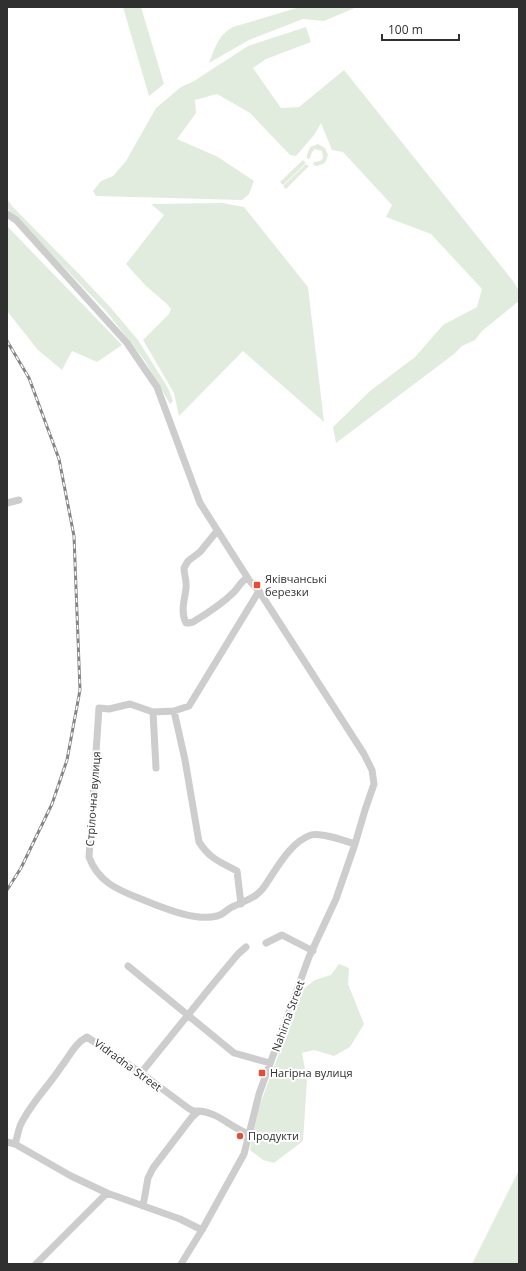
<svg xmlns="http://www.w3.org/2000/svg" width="526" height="1271" viewBox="0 0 526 1271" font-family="'Open Sans',sans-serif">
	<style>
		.green { fill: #e2ecde }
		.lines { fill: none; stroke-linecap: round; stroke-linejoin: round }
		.minor { stroke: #cdcdcd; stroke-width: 7 }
		.rail-casing { stroke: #858585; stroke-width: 3 }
		.rail { stroke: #fff; stroke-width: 1.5; stroke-dasharray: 4.5; stroke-linecap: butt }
		.poi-dot { fill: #e24f36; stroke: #fff; stroke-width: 1.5 }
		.labels { text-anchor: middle; stroke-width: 4; stroke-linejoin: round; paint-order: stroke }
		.poi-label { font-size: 11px; fill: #303030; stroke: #fff; text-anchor: start }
		.street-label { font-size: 11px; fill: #303030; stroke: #fff }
	</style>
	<rect width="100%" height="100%" fill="#fff"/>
	<path class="green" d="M123,7H141L164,84L149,96Z
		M300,7H357L324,21L303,19L249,40L209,63C215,48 218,35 233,27Z
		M306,27L311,42L266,59L253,68L281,108L299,107L344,70L513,281L519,291V301L482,331L475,340L462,346L454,354L336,443L333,427L370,391L415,357L443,325L477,307L482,289L431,234L386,217L392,205L343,152L332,150L321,123L314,135L296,156L290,155L250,113L217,94L195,100L196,113L177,139L218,157L254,181L249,194L242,200L96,196L93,191L101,181L113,176L126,161L156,108L181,87L194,81L248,46Z
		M318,144L325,148L328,155L325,163L317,166L313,165L314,162L320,161L323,158L322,151L315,149L312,152L310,158L307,159V155L310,147Z
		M303,160L306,163L283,185L280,182Z
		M306,164L309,166L286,189L283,186Z
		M7,199L12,206L79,274L111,308L138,340L168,388L173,401L170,404L145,361L106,311L7,208Z
		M222,203L244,207L308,287L324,422L243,351L179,416L174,393L143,340L169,314L171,309L167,304L146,286L126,264L164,215L151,204Z
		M7,226L122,345L97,362L72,351L62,370L38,350L7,311Z
		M339,964L349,968L348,984L364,1024L350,1047L334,1056L314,1050L302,1053L307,1080L303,1141L274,1163L263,1160L250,1150L256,1115L303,989L315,980L331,975Z
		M519,1170V1264H472Z"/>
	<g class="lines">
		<path class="minor" d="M7,214L16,220L127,343L157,387L200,503L249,580L259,591L364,754L372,770L374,784L365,810L355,844L336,899L309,957L259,1094L244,1154L202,1230L181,1264
			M7,503L19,500
			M217,531L200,552L188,561L184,568C184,575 187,581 186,588C185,599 180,611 186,623H189L193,622C208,613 222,604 234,592C239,587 241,581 247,578
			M259,591L189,706L174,711L153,712L130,704L109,709L99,708L89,857C98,882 118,890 141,899C162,907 195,922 217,916C223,915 227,909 232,907C249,899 258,898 268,881C278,866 292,841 311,835C321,832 345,841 355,844
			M174,711L185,760L199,842C210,859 220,862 237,871L241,904
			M153,712L156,768
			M266,943L282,935L313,951
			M128,966L234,1053L270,1063
			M141,1073L213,984L238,954L246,947
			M7,1142L15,1144L71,1176L107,1193L180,1219L202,1230
			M15,1144C17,1138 18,1132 20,1126C30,1104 48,1087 61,1067C69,1057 75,1043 87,1037L141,1073L188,1108L193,1111H199
			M143,1206L148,1178L153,1168L192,1117L199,1111C218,1112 231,1128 249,1134
			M36,1264L107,1193"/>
		<g class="rail-casing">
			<path id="rail" d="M7,341L29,378L59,459L74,536L80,690L67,760L52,804L21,868L7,890"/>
		</g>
		<use href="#rail" class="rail"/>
	</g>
	<g class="poi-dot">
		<rect x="253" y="581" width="8" height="8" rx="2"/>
		<rect x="258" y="1069" width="8" height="8" rx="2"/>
		<circle cx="240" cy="1136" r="4"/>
	</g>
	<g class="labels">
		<g class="poi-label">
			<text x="265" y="583">Яківчанські<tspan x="265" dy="13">березки</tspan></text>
			<text x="270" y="1077">Нагірна вулиця</text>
			<text x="248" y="1140">Продукти</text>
		</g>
		<g class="street-label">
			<text transform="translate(93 799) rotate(-86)" y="4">Стрілочна вулиця</text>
			<text transform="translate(288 1016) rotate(-70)" y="4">Nahirna Street</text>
			<text transform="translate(128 1065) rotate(36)" y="4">Vidradna Street</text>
		</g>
	</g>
	<rect width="526" height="1271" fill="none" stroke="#303030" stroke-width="16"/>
	<path d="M382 34v6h77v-6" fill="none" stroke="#303030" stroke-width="2"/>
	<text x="388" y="34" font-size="12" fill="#303030" stroke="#ffffff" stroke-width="3" paint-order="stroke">100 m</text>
</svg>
